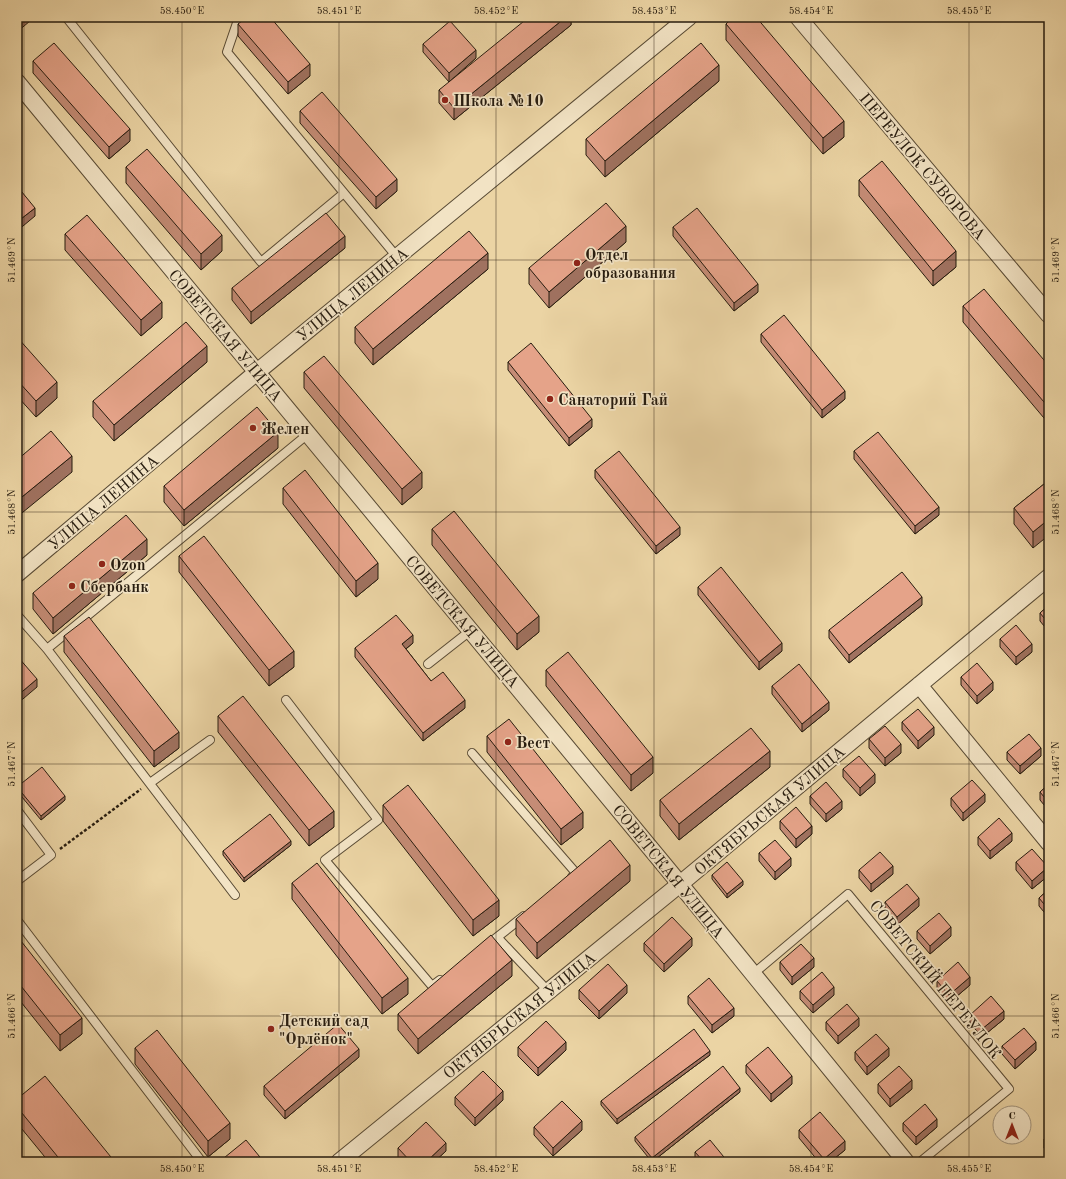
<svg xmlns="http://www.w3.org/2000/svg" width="1066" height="1179" viewBox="0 0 1066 1179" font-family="'Old Standard TT',serif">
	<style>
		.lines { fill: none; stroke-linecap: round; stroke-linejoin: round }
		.lane-casing { stroke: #584a34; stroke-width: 10 }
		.street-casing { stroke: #584a34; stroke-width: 18 }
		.path { stroke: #271c0f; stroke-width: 2.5; stroke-dasharray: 3 2; stroke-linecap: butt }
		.lane { stroke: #f2e3c4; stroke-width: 8 }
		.street { stroke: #f2e3c4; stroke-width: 16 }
		.wall { fill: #c58c76; stroke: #271c0f }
		.shaded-wall { fill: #a07260; stroke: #271c0f }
		.building { fill: #e5a389; stroke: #271c0f }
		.ticks { fill: none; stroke: #271c0f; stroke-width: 1; stroke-opacity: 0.45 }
		.poi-dot { fill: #8f2418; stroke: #f2e3c4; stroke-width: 1.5 }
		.labels { text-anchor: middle; stroke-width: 3.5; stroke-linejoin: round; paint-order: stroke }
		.poi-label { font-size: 16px; font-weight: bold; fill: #271c0f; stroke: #f2e3c4; text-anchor: start }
		.street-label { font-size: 16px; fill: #271c0f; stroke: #f2e3c4 }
		.neatline { fill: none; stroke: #271c0f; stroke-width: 1.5 }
		.ticks-label { font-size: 10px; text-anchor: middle; fill: #271c0f }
	</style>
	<rect width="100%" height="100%" fill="#ebd4a4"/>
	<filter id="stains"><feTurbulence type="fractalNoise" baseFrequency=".005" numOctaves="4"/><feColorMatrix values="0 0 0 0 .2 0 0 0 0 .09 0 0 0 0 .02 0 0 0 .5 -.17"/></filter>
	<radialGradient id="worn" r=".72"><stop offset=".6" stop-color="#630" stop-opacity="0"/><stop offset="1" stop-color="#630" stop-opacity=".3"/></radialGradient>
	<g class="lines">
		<g class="lane-casing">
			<path id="lane" d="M66,17L261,262L344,193
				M239,17L227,52L397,257
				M17,615L47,649L308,434
				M47,649L235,895
				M428,664L470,631
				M286,700L378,820L325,860L432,986L440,980
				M472,753L576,873L572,877
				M150,783L210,740
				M17,810L51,855L17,881
				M17,920L202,1162
				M498,938L548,991
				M486,946L524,916
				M753,974L848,894L1009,1089L920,1162"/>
		</g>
		<g class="street-casing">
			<path id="street" d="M798,17L1049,315
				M17,82L680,884L906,1162
				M17,574L257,372L689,17
				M919,685L1049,843
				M339,1162L680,884L1049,577"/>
		</g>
		<path class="path" d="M60,849L141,789"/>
		<use href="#lane" class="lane"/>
		<use href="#street" class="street"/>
	</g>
	<path class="wall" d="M571,17V25L454,120L439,103V90Z
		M238,24L310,76L288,94L238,36Z
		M726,24L844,137L823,154L726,40Z
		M423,44L476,58L449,82L423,52Z
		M33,61L130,141L109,159L33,73Z
		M719,81L605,177L586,155V139Z
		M300,111L397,191L376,209L300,123Z
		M126,167L222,251L201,270L126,183Z
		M859,180L956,267L933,286L859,196Z
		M673,227L758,292L734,311L673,236Z
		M65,234L162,318L141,336L65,250Z
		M626,242L549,308L529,284V268Z
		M345,248L251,324L232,300V288Z
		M488,269L373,365L355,343V327Z
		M963,306L1049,366V424L963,322Z
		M761,334L845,399L822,418L761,342Z
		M17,337L57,398L36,417L17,396Z
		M207,362L114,441L93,417V401Z
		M508,362L592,427L569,446L508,370Z
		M304,372L422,488L402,505L304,388Z
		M278,448L184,526L164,502V486Z
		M854,451L939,515L915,534L854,459Z
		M595,470L680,535L656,554L595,478Z
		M1049,480L1033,548L1014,524V508Z
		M283,488L378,579L356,597L283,504Z
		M432,529L539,632L517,650L432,545Z
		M147,555L53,634L33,609V593Z
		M179,556L294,667L269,686L179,572Z
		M698,587L782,651L759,670L698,595Z
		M922,605L849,663L829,638V630Z
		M1049,605V632L1040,621V613Z
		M64,636L179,748L154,767L64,652Z
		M1000,639L1032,652L1016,665L1000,647Z
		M413,643L406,649L431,681L465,708L423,741L355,657V648Z
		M546,670L653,773L631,791L546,686Z
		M961,677L993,690L977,704L961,685Z
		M772,686L829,710L802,732L772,694Z
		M218,716L334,827L309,846L218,732Z
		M902,722L934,735L918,749L902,730Z
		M487,736L583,828L561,845L487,752Z
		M869,739L901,753L885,766L869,748Z
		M1007,752L1041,756L1020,774L1007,760Z
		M770,767L679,840L660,816V800Z
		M843,769L875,783L860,796L843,777Z
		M1049,784V811L1040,800V792Z
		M17,787L65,800L41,820L17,791Z
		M810,796L842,809L826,822L810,804Z
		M951,798L985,802L963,821L951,806Z
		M383,805L499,916L473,936L383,821Z
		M780,821L812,834L796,848L780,829Z
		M978,837L1012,841L990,859L978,845Z
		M291,845L244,882L223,855V851Z
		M759,853L791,866L775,880L759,861Z
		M1016,862L1048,876L1032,889L1016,870Z
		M859,870L893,874L871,892L859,878Z
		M712,875L743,885L727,898L712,879Z
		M630,881L537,959L516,935V919Z
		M292,883L408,994L382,1014L292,899Z
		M1049,889V918L1039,906V898Z
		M885,902L919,906L897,925L885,910Z
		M917,931L951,936L930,954L917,939Z
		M17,936L82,1034L60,1051L17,997Z
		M644,943L692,946L664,972L644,951Z
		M780,962L814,967L792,985L780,970Z
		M512,976L418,1054L398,1030V1014Z
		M937,981L970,985L949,1003L937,989Z
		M579,990L627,993L599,1019L579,999Z
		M800,991L834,995L813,1013L800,999Z
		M688,996L734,1016L712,1033L688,1004Z
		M970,1015L1004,1019L982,1037L970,1023Z
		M826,1022L859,1026L838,1044L826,1030Z
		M1002,1046L1036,1050L1015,1069L1002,1054Z
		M518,1047L566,1050L538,1076L518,1056Z
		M135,1048L230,1139L208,1157L135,1064Z
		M855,1052L889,1056L867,1075L855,1060Z
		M710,1055L617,1124L601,1105V1101Z
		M359,1057L285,1119L264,1095V1086Z
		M746,1065L792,1084L771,1102L746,1073Z
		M878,1084L912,1089L890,1107L878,1093Z
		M740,1092L652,1162L635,1141V1137Z
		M455,1097L503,1100L475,1126L455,1105Z
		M17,1099L115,1162H49L17,1123Z
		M903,1123L937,1127L916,1145L903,1131Z
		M534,1127L582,1130L553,1156L534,1135Z
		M799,1130L845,1150L830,1162H819L799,1138Z
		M1049,1135V1154L1044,1148V1139Z
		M398,1148L446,1151L434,1162H403L398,1157Z
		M695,1152L728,1162H695Z"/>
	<path class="shaded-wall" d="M20,17H30V21L17,32V20Z
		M566,17H571V25L454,120V108Z
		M476,50V58L449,82V73Z
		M310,64V76L288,94V82Z
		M719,65V81L605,177V161Z
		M844,121V137L823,154V138Z
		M130,129V141L109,159V147Z
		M397,179V191L376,209V197Z
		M35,208V216L17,231V222Z
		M626,226V242L549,308V292Z
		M222,235V251L201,270V254Z
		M345,236V248L251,324V312Z
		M956,251V267L933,286V271Z
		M488,253V269L373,365V349Z
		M758,284V292L734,311V303Z
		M162,302V318L141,336V320Z
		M207,346V362L114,441V425Z
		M57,382V398L36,417V401Z
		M845,391V399L822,418V410Z
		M592,419V427L569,446V438Z
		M278,432V448L184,526V510Z
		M72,456V472L17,517V501Z
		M422,472V488L402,505V489Z
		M939,507V515L915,534V526Z
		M1049,519V535L1033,548V532Z
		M680,527V535L656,554V546Z
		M147,539V555L53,634V618Z
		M378,563V579L356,597V581Z
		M922,597V605L849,663V655Z
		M539,616V632L517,650V634Z
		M413,635V643L402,652V644Z
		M782,643V651L759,670V662Z
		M1032,644V652L1016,665V657Z
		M294,651V667L269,686V670Z
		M37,679V687L17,704V696Z
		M993,682V690L977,704V696Z
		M465,700V708L423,741V733Z
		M829,702V710L802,732V724Z
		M934,727V735L918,749V741Z
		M179,732V748L154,767V751Z
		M901,744V753L885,766V758Z
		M1041,748V756L1020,774V766Z
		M770,751V767L679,840V824Z
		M653,757V773L631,791V775Z
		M875,774V783L860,796V788Z
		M985,794V802L963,821V813Z
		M65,796V800L41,820V816Z
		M842,801V809L826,822V814Z
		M334,811V827L309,846V830Z
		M583,812V828L561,845V829Z
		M812,826V834L796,848V839Z
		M1012,833V841L990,859V851Z
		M291,841V845L244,882V878Z
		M791,858V866L775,880V872Z
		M630,865V881L537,959V943Z
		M893,866V874L871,892V884Z
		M1048,867V876L1032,889V881Z
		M743,881V885L727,898V894Z
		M919,898V906L897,925V917Z
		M499,900V916L473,936V920Z
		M951,927V936L930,954V946Z
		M692,938V946L664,972V964Z
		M814,958V967L792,985V977Z
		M512,960V976L418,1054V1039Z
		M970,977V985L949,1003V995Z
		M408,978V994L382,1014V998Z
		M627,985V993L599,1019V1011Z
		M834,987V995L813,1013V1005Z
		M734,1008V1016L712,1033V1025Z
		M1004,1011V1019L982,1037V1029Z
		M82,1018V1034L60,1051V1035Z
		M859,1018V1026L838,1044V1036Z
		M566,1042V1050L538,1076V1068Z
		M1036,1042V1050L1015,1069V1060Z
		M889,1048V1056L867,1075V1067Z
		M359,1049V1057L285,1119V1111Z
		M710,1051V1055L617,1124V1119Z
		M792,1076V1084L771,1102V1094Z
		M912,1080V1089L890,1107V1099Z
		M740,1088V1092L652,1162V1158Z
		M503,1091V1100L475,1126V1118Z
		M937,1119V1127L916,1145V1137Z
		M582,1121V1130L553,1156V1148Z
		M230,1123V1139L208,1157V1141Z
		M845,1141V1150L830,1162H824V1159Z
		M446,1143V1151L434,1162H426Z"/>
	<path class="building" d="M247,17H270L310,64L288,82L238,24Z
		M529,17H566L454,108L439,90Z
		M733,17H756L844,121L823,138L726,24Z
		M450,21L476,50L449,73L423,44Z
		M54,43L130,129L109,147L33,61Z
		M701,43L719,65L605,161L586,139Z
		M322,92L397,179L376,197L300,111Z
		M147,149L222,235L201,254L126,167Z
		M882,161L956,251L933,271L859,180Z
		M17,186L35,208L17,222Z
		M606,203L626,226L549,292L529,268Z
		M697,208L758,284L734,303L673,227Z
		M326,213L345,236L251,312L232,288Z
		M87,215L162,302L141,320L65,234Z
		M469,231L488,253L373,349L355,327Z
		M984,289L1049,366V408L963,306Z
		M784,315L845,391L822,410L761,334Z
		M186,322L207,346L114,425L93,401Z
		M17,337L57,382L36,401L17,380Z
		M531,343L592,419L569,438L508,362Z
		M324,356L422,472L402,489L304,372Z
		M257,407L278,432L184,510L164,486Z
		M51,431L72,456L17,501V460Z
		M878,432L939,507L915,526L854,451Z
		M619,451L680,527L656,546L595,470Z
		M305,470L378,563L356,581L283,488Z
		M1049,480V519L1033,532L1014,508Z
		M454,511L539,616L517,634L432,529Z
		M126,515L147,539L53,618L33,593Z
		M204,536L294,651L269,670L179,556Z
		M721,567L782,643L759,662L698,587Z
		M902,572L922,597L849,655L829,630Z
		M1049,605V624L1040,613Z
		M396,615L413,635L402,644L431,681L443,672L465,700L423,733L355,648Z
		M89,617L179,732L154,751L64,636Z
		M1016,625L1032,644L1016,657L1000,639Z
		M568,652L653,757L631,775L546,670Z
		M17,657H18L37,679L17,696Z
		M977,663L993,682L977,696L961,677Z
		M799,664L829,702L802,724L772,686Z
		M243,696L334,811L309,830L218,716Z
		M918,709L934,727L918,741L902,722Z
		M509,719L583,812L561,829L487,736Z
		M885,726L901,744L885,758L869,739Z
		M751,728L770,751L679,824L660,800Z
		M1029,734L1041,748L1020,766L1007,752Z
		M859,756L875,774L860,788L843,769Z
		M42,767L65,796L41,816L17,787Z
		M972,780L985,794L963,813L951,798Z
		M826,782L842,801L826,814L810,796Z
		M1049,784V803L1040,792Z
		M408,785L499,900L473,920L383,805Z
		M796,807L812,826L796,839L780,821Z
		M270,814L291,841L244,878L223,851Z
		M999,818L1012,833L990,851L978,837Z
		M610,840L630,865L537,943L516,919Z
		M775,840L791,858L775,872L759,853Z
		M1032,849L1048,867L1032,881L1016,862Z
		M880,852L893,866L871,884L859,870Z
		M727,862L743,881L727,894L712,875Z
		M317,863L408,978L382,998L292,883Z
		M907,884L919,898L897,917L885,902Z
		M1049,889V910L1039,898Z
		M939,913L951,927L930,946L917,931Z
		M672,917L692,938L664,964L644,943Z
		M491,935L512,960L418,1039L398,1014Z
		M17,936L82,1018L60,1035L17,981Z
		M801,944L814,958L792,977L780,962Z
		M958,962L970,977L949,995L937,981Z
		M608,964L627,985L599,1011L579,990Z
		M822,972L834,987L813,1005L800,991Z
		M709,978L734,1008L712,1025L688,996Z
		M991,996L1004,1011L982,1029L970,1015Z
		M847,1004L859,1018L838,1036L826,1022Z
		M546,1021L566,1042L538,1068L518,1047Z
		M338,1024L359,1049L285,1111L264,1086Z
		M1024,1028L1036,1042L1015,1060L1002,1046Z
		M694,1029L710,1051L617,1119L601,1101Z
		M157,1030L230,1123L208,1141L135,1048Z
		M876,1034L889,1048L867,1067L855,1052Z
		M768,1047L792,1076L771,1094L746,1065Z
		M723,1066L740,1088L652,1158L635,1137Z
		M899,1066L912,1080L890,1099L878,1084Z
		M483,1071L503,1091L475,1118L455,1097Z
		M45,1076L115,1162H62L17,1107V1099Z
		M562,1101L582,1121L553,1148L534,1127Z
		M925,1104L937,1119L916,1137L903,1123Z
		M820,1112L845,1141L824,1159L799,1130Z
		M426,1122L446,1143L426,1162H411L398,1148Z
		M1049,1135V1145L1044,1139Z
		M246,1140L264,1162H219Z
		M710,1140L728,1162H704L695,1152Z
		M1033,1157L1037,1162H1028Z"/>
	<path class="ticks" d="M24,17V1162M182,17V1162M339,17V1162M496,17V1162M654,17V1162M811,17V1162M969,17V1162M17,260H1049M17,512H1049M17,764H1049M17,1016H1049"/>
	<g class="poi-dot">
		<circle cx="445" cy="100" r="4"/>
		<circle cx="577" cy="263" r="4"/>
		<circle cx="550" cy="399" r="4"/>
		<circle cx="253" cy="428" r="4"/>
		<circle cx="102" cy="564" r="4"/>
		<circle cx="72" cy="586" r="4"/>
		<circle cx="508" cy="742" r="4"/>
		<circle cx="271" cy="1029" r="4"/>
	</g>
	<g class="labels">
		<g class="poi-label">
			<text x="453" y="106">Школа №10</text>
			<text x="585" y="260">Отдел<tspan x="585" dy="18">образования</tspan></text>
			<text x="558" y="405">Санаторий Гай</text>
			<text x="261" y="434">Желен</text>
			<text x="110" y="570">Ozon</text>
			<text x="80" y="592">Сбербанк</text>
			<text x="516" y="748">Вест</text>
			<text x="279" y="1026">Детский сад<tspan x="279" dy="18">"Орлёнок"</tspan></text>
		</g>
		<g class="street-label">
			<text transform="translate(923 166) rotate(50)" y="6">ПЕРЕУЛОК СУВОРОВА</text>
			<text transform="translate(352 294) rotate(-39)" y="6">УЛИЦА ЛЕНИНА</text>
			<text transform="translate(226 335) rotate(50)" y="6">СОВЕТСКАЯ УЛИЦА</text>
			<text transform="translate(103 502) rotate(-40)" y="6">УЛИЦА ЛЕНИНА</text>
			<text transform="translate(463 621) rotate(50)" y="6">СОВЕТСКАЯ УЛИЦА</text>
			<text transform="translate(769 810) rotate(-40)" y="6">ОКТЯБРЬСКАЯ УЛИЦА</text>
			<text transform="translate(669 871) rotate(51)" y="6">СОВЕТСКАЯ УЛИЦА</text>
			<text transform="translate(936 979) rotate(51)" y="6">СОВЕТСКИЙ ПЕРЕУЛОК</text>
			<text transform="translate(519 1015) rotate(-39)" y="6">ОКТЯБРЬСКАЯ УЛИЦА</text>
		</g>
	</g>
	<rect width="1066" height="1179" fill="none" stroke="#ebd4a4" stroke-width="44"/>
	<g transform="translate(1012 1125)"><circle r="19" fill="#f2e3c4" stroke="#a1937c"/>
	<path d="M0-3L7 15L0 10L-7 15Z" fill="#8f2418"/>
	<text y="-6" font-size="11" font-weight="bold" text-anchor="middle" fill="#271c0f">С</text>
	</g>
	<rect x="22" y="22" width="1022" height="1135" class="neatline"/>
	<g class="ticks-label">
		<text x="182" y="14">58.450°E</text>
		<text x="339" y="14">58.451°E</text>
		<text x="496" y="14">58.452°E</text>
		<text x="654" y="14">58.453°E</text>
		<text x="811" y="14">58.454°E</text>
		<text x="969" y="14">58.455°E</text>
		<text transform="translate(11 260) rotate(-90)" y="4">51.469°N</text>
		<text transform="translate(1055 260) rotate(-90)" y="4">51.469°N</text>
		<text transform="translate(11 512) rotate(-90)" y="4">51.468°N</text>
		<text transform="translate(1055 512) rotate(-90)" y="4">51.468°N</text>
		<text transform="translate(11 764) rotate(-90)" y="4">51.467°N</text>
		<text transform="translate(1055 764) rotate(-90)" y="4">51.467°N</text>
		<text transform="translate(11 1016) rotate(-90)" y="4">51.466°N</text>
		<text transform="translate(1055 1016) rotate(-90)" y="4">51.466°N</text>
		<text x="182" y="1172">58.450°E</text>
		<text x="339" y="1172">58.451°E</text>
		<text x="496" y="1172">58.452°E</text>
		<text x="654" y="1172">58.453°E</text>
		<text x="811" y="1172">58.454°E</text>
		<text x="969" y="1172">58.455°E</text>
	</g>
	<rect width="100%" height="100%" filter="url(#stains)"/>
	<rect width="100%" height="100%" fill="url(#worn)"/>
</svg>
